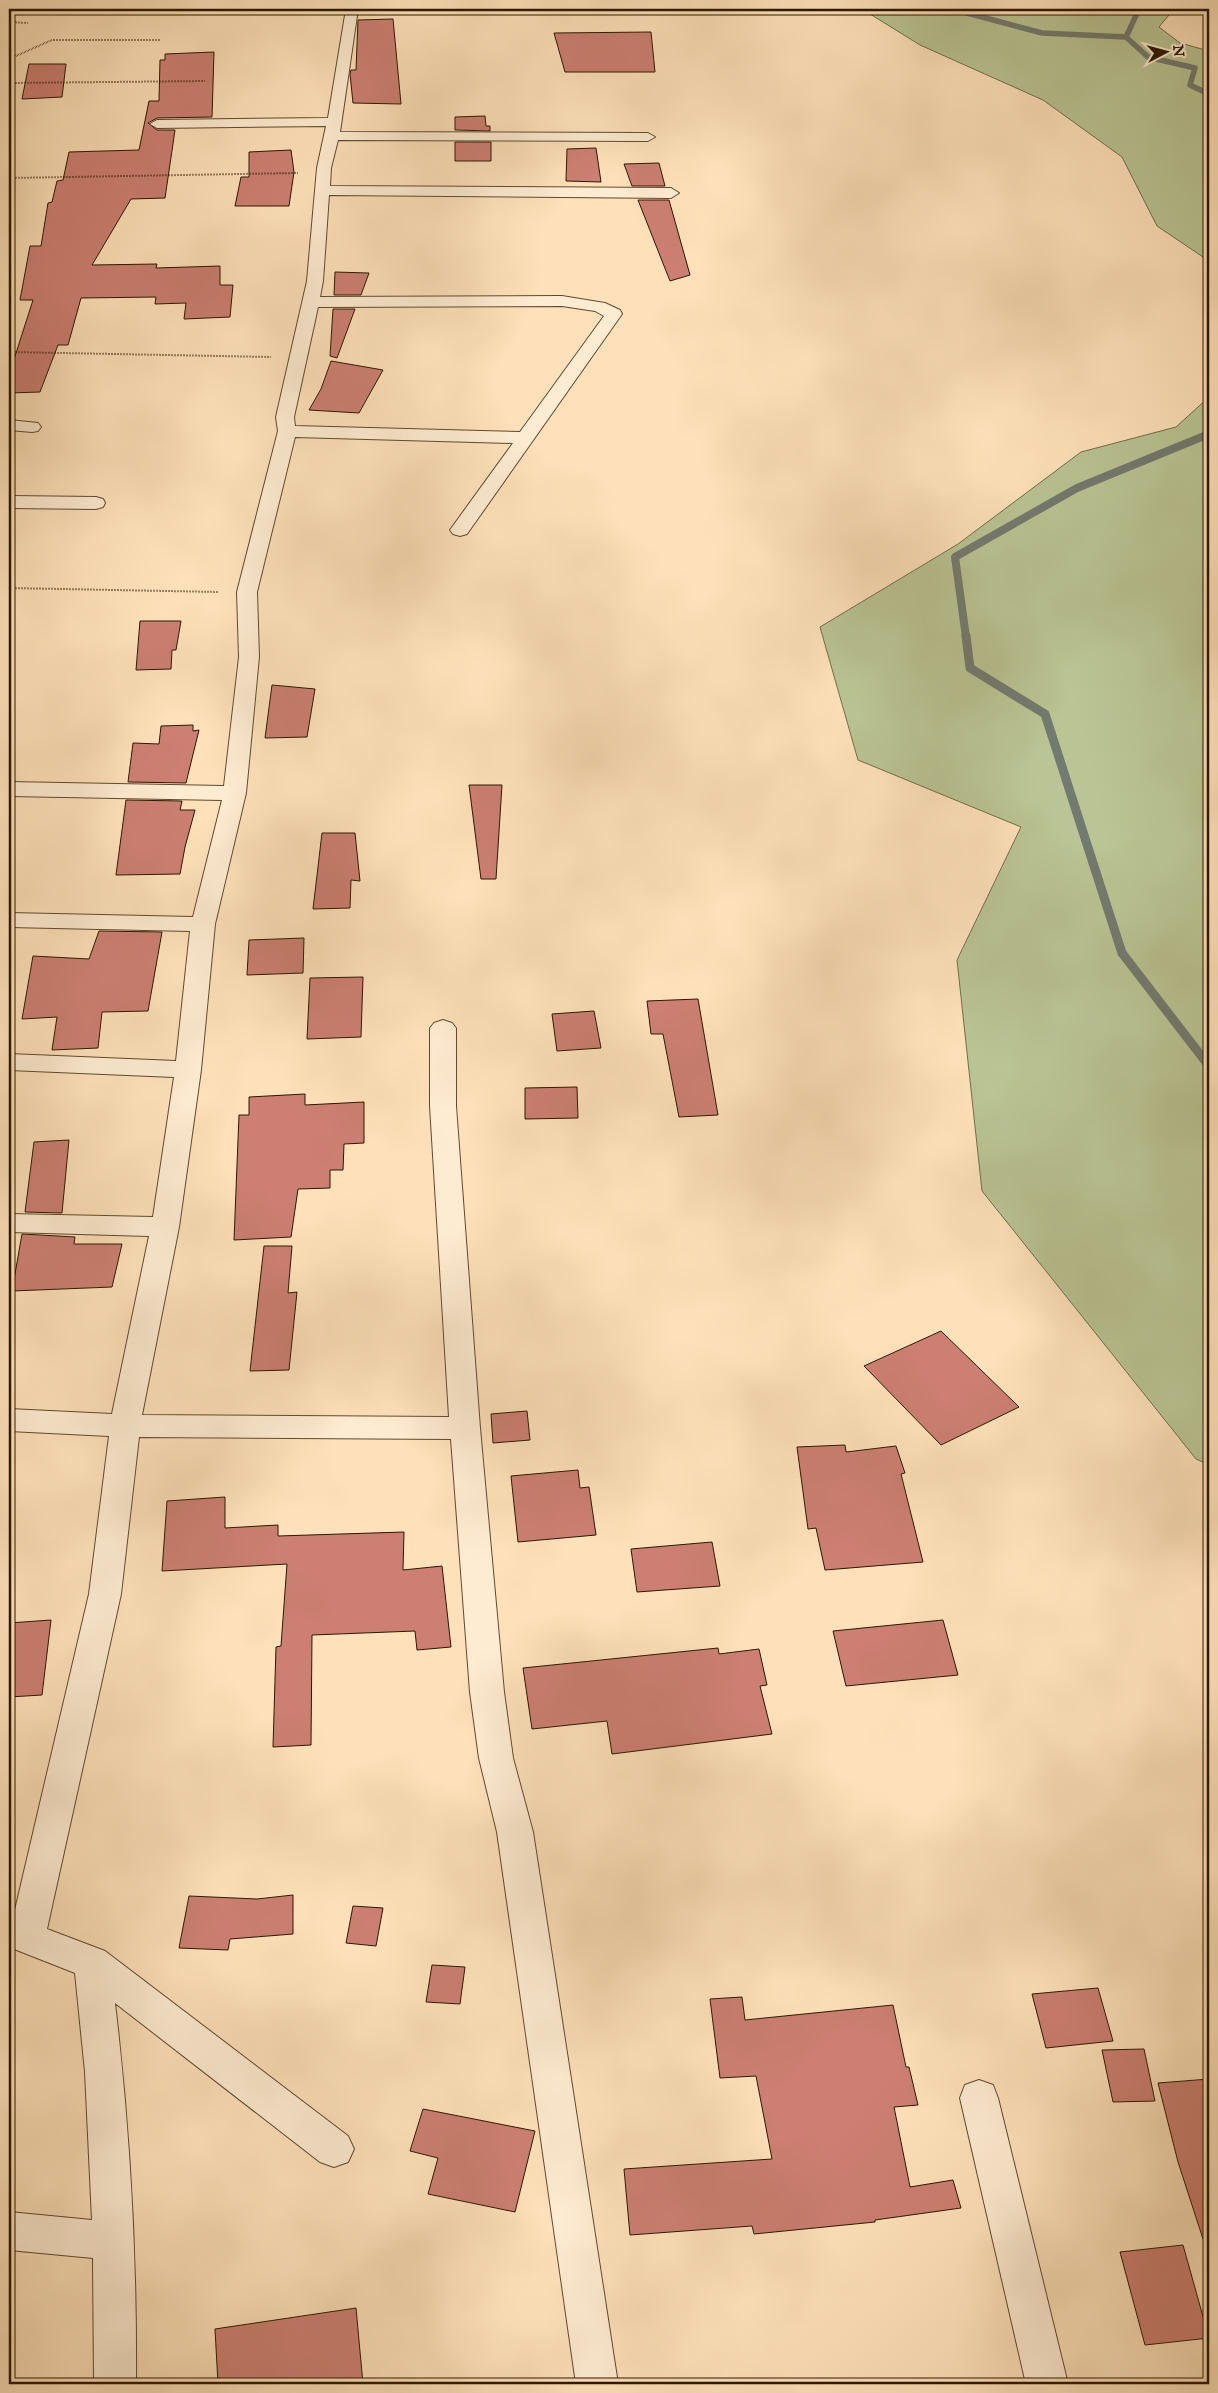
<svg xmlns="http://www.w3.org/2000/svg" width="1218" height="2393" viewBox="0 0 1218 2393" font-family="'IM FELL English',serif">
	<style>
		.green { fill: #bac494; stroke: #726e4a }
		.lines { fill: none; stroke-linecap: round; stroke-linejoin: round }
		.stream-far2 { stroke: #737a6f; stroke-width: 5.5 }
		.stream-far1 { stroke: #737a6f; stroke-width: 8 }
		.stream { stroke: #737a6f; stroke-width: 9 }
		.building { fill: #cc7f72; stroke: #2b1800 }
		.street-casing { stroke: #604a2e; stroke-width: 2 }
		.path { stroke: #2b1800; stroke-width: 2; stroke-dasharray: 0.5 1; stroke-linecap: butt }
		.street { fill: #feecd2; fill-rule: evenodd }
	</style>
	<rect width="100%" height="100%" fill="#fee1ba"/>
	<filter id="stains"><feTurbulence type="fractalNoise" baseFrequency=".004" numOctaves="4"/><feColorMatrix values="0 0 0 0 .2 0 0 0 0 .09 0 0 0 0 .02 0 0 0 .5 -.17"/></filter>
	<radialGradient id="worn" r=".72"><stop offset=".6" stop-color="#630" stop-opacity="0"/><stop offset="1" stop-color="#630" stop-opacity=".3"/></radialGradient>
	<path class="green" d="M862,9H1174L1159,27L1180,43L1209,51V261L1157,226L1122,157L1043,100L920,45Z
		M1209,397V1465L1196,1459L982,1191L957,960L1021,827L858,760L820,627L958,544L1081,452L1176,427Z"/>
	<g class="lines">
		<path class="stream-far2" d="M952,9L1042,33L1126,37
			M1139,9L1126,37L1148,57L1195,68L1190,85L1209,94"/>
		<path class="stream-far1" d="M966,637L955,557L1077,488L1209,434"/>
		<path class="stream" d="M966,636L970,668L1045,714L1122,953L1209,1066"/>
	</g>
	<path class="building" d="M393,19L401,104L353,103L350,74L351,70H356L358,20Z
		M651,32L655,72H565L554,33Z
		M214,52L212,117L157,118L148,123L157,130H175L165,198L131,199L92,265L157,264L156,268L220,266V285H233L230,317L184,319L186,303L155,304L156,297L81,298L68,345H58L40,392L9,393V375L33,300H20L30,246H41L48,203L52,202L57,181L63,180L69,152L139,150L149,101H159L160,60H165V54Z
		M29,64H66L62,97L22,99Z
		M485,116L486,126H490V131L455,130V117Z
		M455,142H491V161H455Z
		M596,148L601,182L566,181L567,149Z
		M291,150L294,172L289,206H235L241,177H249V152Z
		M659,163L665,186H632L624,164Z
		M638,200H669L690,275L670,281Z
		M335,272L369,273L361,295H334Z
		M333,309H355L337,358L330,356Z
		M331,361L383,370L359,413L309,410L321,389Z
		M140,621H181L176,650H172L171,669L136,670Z
		M272,685L315,689L307,737L265,738Z
		M193,725V731L199,730L186,783L128,782L133,743L159,744L161,726Z
		M469,785H502L496,879H481Z
		M126,800L182,801L180,810H195L185,847L180,874L116,875Z
		M322,833H355L360,881L351,880L350,908L313,909Z
		M99,931L162,932L148,1011L102,1012L98,1048L52,1050L57,1017L22,1019L33,956L89,959Z
		M304,938L303,973L247,975L249,940Z
		M363,977L361,1037L307,1039L310,978Z
		M698,999L718,1115L679,1117L663,1034H651L647,1001Z
		M594,1011L601,1048L557,1051L552,1014Z
		M577,1087L578,1118L525,1119V1088Z
		M305,1094V1105L364,1102V1143L344,1144L343,1170H330V1188L298,1189L291,1237L234,1240L239,1115H249V1097Z
		M69,1140L62,1213L25,1212L34,1142Z
		M22,1234L75,1237L74,1244H122L112,1287L12,1291Z
		M264,1246H292L288,1293L297,1292L289,1370L250,1371Z
		M941,1331L1019,1407L941,1445L864,1366Z
		M527,1411L530,1440L493,1443L491,1414Z
		M845,1445L846,1452L896,1446L905,1473L901,1474L923,1562L825,1570L816,1528L808,1529L797,1447Z
		M578,1470L580,1488L589,1487L596,1535L518,1542L511,1476Z
		M225,1497V1528L278,1525V1536L404,1532L403,1570L442,1566L451,1647L417,1650L415,1631L312,1635L311,1745L273,1747L276,1647L281,1646L287,1564L162,1571L167,1501Z
		M712,1542L720,1586L637,1592L631,1549Z
		M51,1620L42,1695L9,1697V1623Z
		M943,1620L958,1675L846,1686L833,1631Z
		M718,1648L719,1654L759,1649L767,1685L760,1686L772,1734L612,1754L607,1721L532,1729L523,1668Z
		M293,1895V1934L230,1939L228,1950L179,1948L189,1896L257,1899Z
		M353,1906L383,1908L376,1946L346,1943Z
		M432,1965L465,1967L460,2004L426,2002Z
		M1098,1988L1113,2041L1046,2048L1032,1994Z
		M742,1997L745,2020L893,2005L906,2067H909L918,2105L894,2107L910,2187L953,2180L961,2208L875,2220V2222L754,2234L752,2226L630,2235L624,2169L772,2159L756,2076L720,2078L710,1999Z
		M1144,2049L1155,2101L1113,2102L1102,2050Z
		M1209,2079V2238L1203,2239L1178,2162L1158,2083Z
		M423,2109L535,2131L515,2212L428,2194L438,2158L410,2151Z
		M1183,2245L1209,2338L1145,2345L1120,2252Z
		M356,2308L363,2384H218L215,2329Z"/>
	<g class="lines">
		<g class="street-casing">
			<path id="street" d="M346,9H358L340,132L648,133L655,137L648,141L338,140L331,168L330,186L671,188L679,193L671,198L329,195L323,281L320,297L562,296L605,303L620,310L622,314L467,534L460,536L453,534L450,530L513,443L295,437L257,592L259,657L246,793L215,924L201,1070L179,1227L142,1415L449,1417L430,1106V1028L434,1023L443,1020L452,1023L456,1028V1106L480,1428L504,1692L513,1758L533,1832L618,2384H576L497,1832L479,1758L470,1692L451,1439L139,1437L121,1594L47,1929L105,1951L348,2136L354,2149L348,2162L334,2167L320,2162L115,2003C130,2129 137,2257 136,2384H94L93,2258L9,2250V2212L92,2220L85,2072L75,1973L14,1949L9,1945V1908L15,1910L89,1594L109,1436L9,1431V1409L112,1414L149,1236L9,1232V1214L153,1217L174,1077L9,1070V1054L176,1061L190,931L9,927V913L193,917L222,800L9,796V782L224,786L239,657L237,592L278,431L276,417L307,281L317,168L326,126L157,128L150,124L157,120L328,118ZM562,306L595,311L604,316L520,432L295,426L294,417L318,307Z
				M9,420L38,423L41,427L38,431L32,432L9,430Z
				M9,496L96,497L103,499L105,503L103,507L96,509L9,508Z
				M979,2080L993,2085L998,2098L1068,2384H1026L960,2098L965,2085Z"/>
		</g>
		<path class="path" d="M9,22L28,23
			M9,59L52,40H161
			M9,83L205,81
			M9,178L298,173
			M9,352L271,357
			M9,588L219,592"/>
		<use href="#street" class="street"/>
	</g>
	<rect width="1218" height="2393" fill="none" stroke="#fee1ba" stroke-width="30"/>
	<rect x="10" y="10" width="1198" height="2373" fill="none" stroke="#2b1800" stroke-width="2.5"/>
	<rect x="15" y="15" width="1188" height="2363" fill="none" stroke="#2b1800"/>
	<g transform="translate(1166 52) rotate(84)" stroke="#feecd2" stroke-width="4" paint-order="stroke">
	<path d="M0-4L9 19L0 12L-9 19Z" fill="#2b1800"/>
	<text y="-8" font-size="14" font-weight="bold" text-anchor="middle" fill="#2b1800">N</text>
	</g>
	<rect width="100%" height="100%" filter="url(#stains)"/>
	<rect width="100%" height="100%" fill="url(#worn)"/>
</svg>
